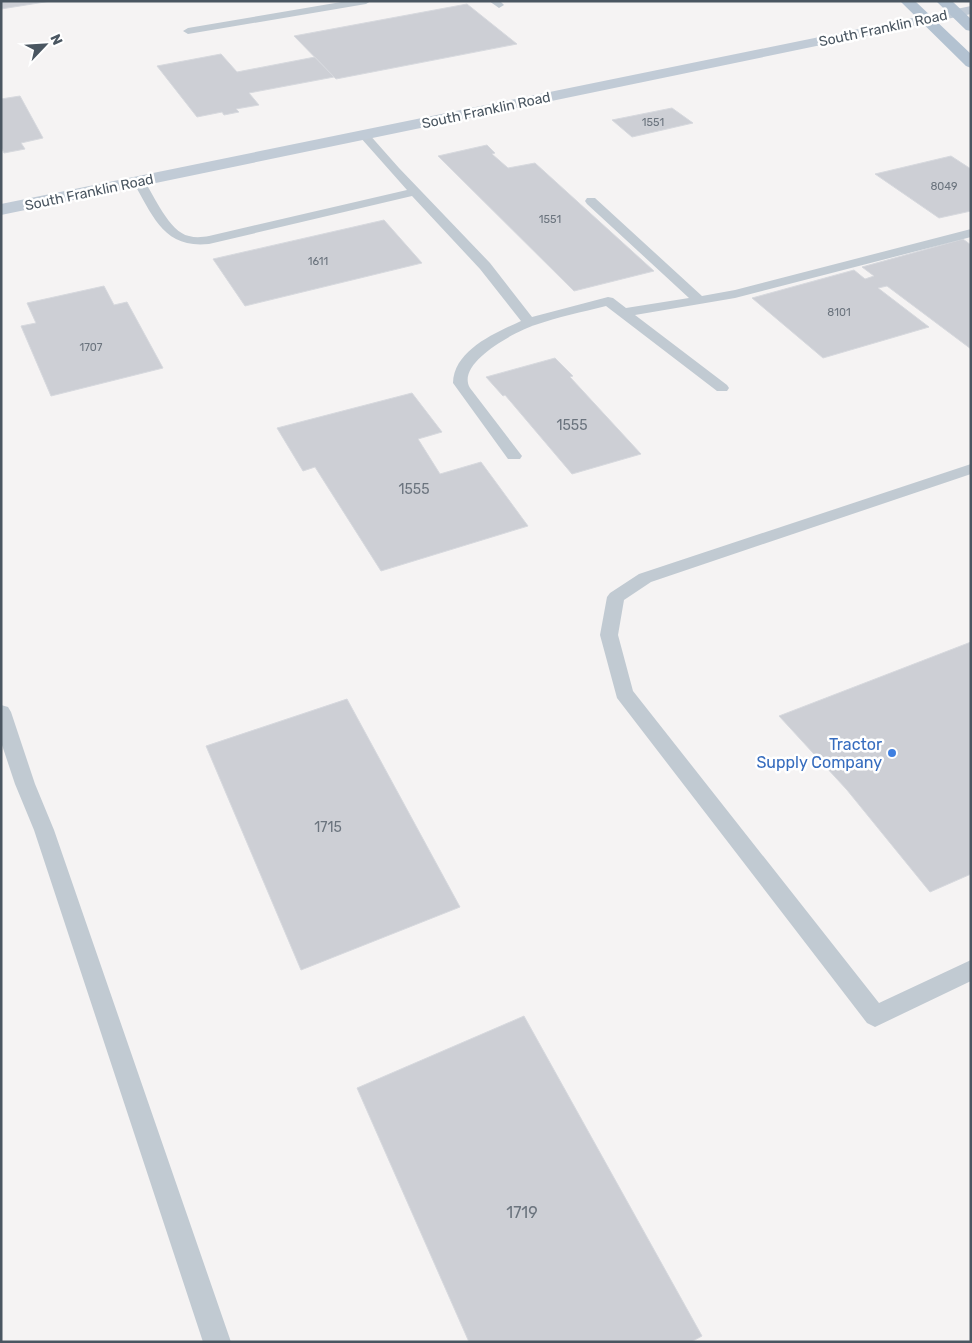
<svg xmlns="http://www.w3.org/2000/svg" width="972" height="1343" viewBox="0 0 972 1343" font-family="Rubik,sans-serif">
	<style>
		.building { fill: #cdcfd5; stroke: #d7d9de }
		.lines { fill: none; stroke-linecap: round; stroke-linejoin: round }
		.service { fill: #c1cad2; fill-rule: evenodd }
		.secondary { fill: #c1cbd6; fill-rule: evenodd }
		.primary { fill: #b3c2d1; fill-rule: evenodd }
		.shop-dot { fill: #3f7fe0; stroke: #fff; stroke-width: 2 }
		.labels { text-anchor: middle; stroke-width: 5; stroke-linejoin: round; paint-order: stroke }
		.far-number-label { font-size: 11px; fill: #6b747e }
		.far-street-label { font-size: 14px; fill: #4a5661; stroke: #fff }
		.number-label { font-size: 14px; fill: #6b747e }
		.shop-label { font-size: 16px; fill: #366cbe; stroke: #fff; text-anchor: end }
		.near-number-label { font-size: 16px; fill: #6b747e }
	</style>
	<rect width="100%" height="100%" fill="#f5f3f3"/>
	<path class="building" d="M1,1H51L1,9Z
		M467,4L517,44L336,79L294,36Z
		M221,54L237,72L315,57L334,77L249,93L259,105L236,109L239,112L224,115L222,112L197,117L157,66Z
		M20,96L43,138L21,143L25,149L4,153L1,147V99Z
		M672,108L693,123L632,137L612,120Z
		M487,145L495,153L492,154L508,168L535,163L654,271L574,291L438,156Z
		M951,156L971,169V211L939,218L875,174Z
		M384,220L422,263L245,306L213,259Z
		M963,239L971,245V349L887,286L878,288L929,327L823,358L752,298L854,270L865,279L874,276L862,267Z
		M104,286L114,305L127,302L163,368L51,396L21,326L36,323L27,303Z
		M555,358L573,376L570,377L641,454L572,474L505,395L503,396L486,377Z
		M412,393L442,432L418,439L440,474L481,462L528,526L381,571L315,467L303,471L277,428Z
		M971,642V874L930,892L847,790L779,716Z
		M347,699L460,907L301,970L206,746Z
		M524,1016L702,1336L691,1342H469L357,1088Z"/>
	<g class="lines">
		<path class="service" d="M347,1H371L366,4L188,34L183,31L188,28Z
			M489,1H500L504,5L499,8Z
			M364,132L368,133L399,168L490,263L532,317L608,297L613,298L626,308L689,298L587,204L585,201L587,198H595L702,296L735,290L971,229V237L735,298L635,315L727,385L729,388L727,391H717L606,306C582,312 558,317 535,325C516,331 455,363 470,388L522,456L520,459H508L453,383C454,350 495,333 521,321L480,269L412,196L209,244C163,249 153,215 133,182L135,179H143C154,195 169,232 189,236C196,238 203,237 209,236L407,190L360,137L358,135L360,133Z
			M971,464V474L651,582L624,600L618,635L633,691L879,1003L971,960V981L875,1027L867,1023L617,698L600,635L607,597L610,593L639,574Z
			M1,705L8,707L11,712L35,784L54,830L231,1342H203L34,830L15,784L1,742Z"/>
		<path class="secondary" d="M971,6V14L1,215V204Z"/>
		<path class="primary" d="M900,1H915L971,54V68L966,66Z
			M936,1H952L971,19V31L966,30Z"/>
	</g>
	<circle class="shop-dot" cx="892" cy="753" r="5"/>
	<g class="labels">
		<g class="far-number-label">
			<text x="653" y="126">1551</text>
			<text x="944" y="190">8049</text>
			<text x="550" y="223">1551</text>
			<text x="318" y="265">1611</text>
			<text x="839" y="316">8101</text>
			<text x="91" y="351">1707</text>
		</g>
		<g class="far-street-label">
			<text transform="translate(883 28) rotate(-12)" y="5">South Franklin Road</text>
			<text transform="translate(486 110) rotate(-12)" y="5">South Franklin Road</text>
			<text transform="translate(89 192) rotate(-12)" y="5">South Franklin Road</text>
		</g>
		<g class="number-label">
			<text x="572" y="430">1555</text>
			<text x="414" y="494">1555</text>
			<text x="328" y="832">1715</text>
		</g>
		<g class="shop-label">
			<text x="882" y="750">Tractor<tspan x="882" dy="18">Supply Company</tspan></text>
		</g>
		<g class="near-number-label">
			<text x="522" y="1218">1719</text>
		</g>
	</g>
	<rect width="972" height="1343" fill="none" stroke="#4a5661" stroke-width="5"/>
	<g transform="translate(45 45) rotate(65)" stroke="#ffffff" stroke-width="4" paint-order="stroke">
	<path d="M0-4L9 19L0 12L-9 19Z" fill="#4a5661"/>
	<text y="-8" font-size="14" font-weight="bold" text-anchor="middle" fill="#4a5661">N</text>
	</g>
</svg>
